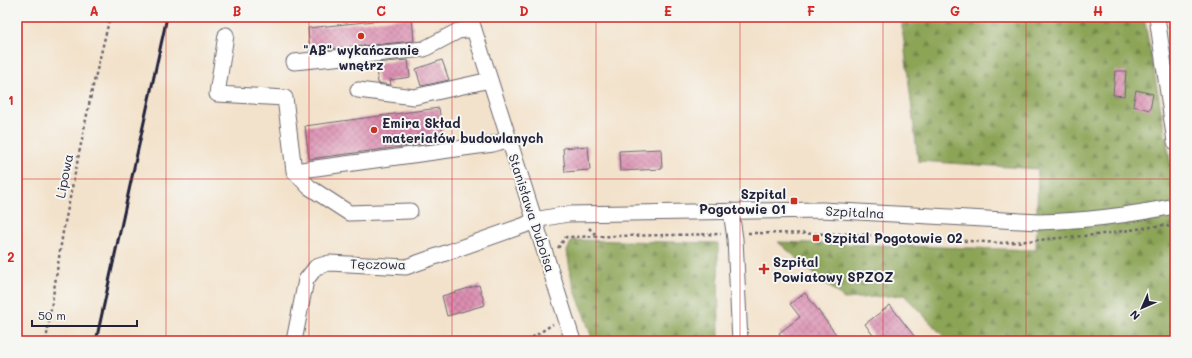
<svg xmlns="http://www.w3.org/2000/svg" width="1192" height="358" viewBox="0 0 1192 358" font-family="Mali,sans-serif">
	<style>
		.forest { fill: url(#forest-firs); stroke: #576348 }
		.building { fill: url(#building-cross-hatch) }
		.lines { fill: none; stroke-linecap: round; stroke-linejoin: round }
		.minor-casing { stroke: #6b656d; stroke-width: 17 }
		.path { stroke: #6b656d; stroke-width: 2.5; stroke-dasharray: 3 3; stroke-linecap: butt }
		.minor { stroke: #fff; stroke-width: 15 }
		.rail { stroke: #22223b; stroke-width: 3 }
		.grid { fill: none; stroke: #d62828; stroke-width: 1; stroke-opacity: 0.55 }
		.poi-dot { fill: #c8321e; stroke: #f6f6f2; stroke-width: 1.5 }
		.labels { text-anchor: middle; stroke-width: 4; stroke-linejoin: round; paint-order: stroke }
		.poi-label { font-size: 13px; font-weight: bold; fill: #22223b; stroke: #f6f6f2; text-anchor: start }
		.street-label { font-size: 13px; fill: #22223b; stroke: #f6f6f2 }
		.neatline { fill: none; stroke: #d62828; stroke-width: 1.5 }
		.grid-label { font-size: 13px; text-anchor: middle; font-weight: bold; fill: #d62828 }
	</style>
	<defs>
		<pattern id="forest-firs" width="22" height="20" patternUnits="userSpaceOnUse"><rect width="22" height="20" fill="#8ca456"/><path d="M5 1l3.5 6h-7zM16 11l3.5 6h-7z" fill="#728548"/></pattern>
		<pattern id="building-cross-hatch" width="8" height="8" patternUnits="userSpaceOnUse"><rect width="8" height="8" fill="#dc8eb1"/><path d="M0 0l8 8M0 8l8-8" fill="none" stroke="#b27491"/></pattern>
	</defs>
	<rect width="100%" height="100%" fill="#f6f6f2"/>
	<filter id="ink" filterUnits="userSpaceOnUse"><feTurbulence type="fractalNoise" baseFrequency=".025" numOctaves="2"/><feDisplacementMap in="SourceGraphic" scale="8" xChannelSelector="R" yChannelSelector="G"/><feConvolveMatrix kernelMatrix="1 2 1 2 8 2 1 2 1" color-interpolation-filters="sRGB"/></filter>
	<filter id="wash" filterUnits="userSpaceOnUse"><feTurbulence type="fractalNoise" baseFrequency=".012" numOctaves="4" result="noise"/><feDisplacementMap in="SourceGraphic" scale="16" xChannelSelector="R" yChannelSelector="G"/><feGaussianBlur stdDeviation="0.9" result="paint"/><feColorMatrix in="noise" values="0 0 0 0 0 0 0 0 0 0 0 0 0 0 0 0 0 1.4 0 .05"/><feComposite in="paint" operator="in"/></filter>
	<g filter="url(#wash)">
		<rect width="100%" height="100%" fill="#f3e2cb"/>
		<path class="forest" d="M901,17H1144L1175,187V341H948L904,295L844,299L778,242L1036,250L1038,169L918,161Z
			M572,240L718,243L719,341H593L572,281L567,251Z"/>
		<g id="blocks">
			<path class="building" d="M412,17L414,41L310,51L308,28Z
				M408,60L410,77L390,80L391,85L378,83L375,63Z
				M442,60L449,80L421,86L416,69Z
				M1115,71H1126L1124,96L1113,95Z
				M1136,90L1153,94L1150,110L1133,106Z
				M439,108L443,135L438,142L309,159L305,126Z
				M588,146L590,170L565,172L563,148Z
				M661,149L662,169L620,171L619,151Z
				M479,285L485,305L447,316L442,296Z
				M805,293L841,341H785L779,333L800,317L790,304Z
				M890,305L918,341H877L865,324Z"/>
		</g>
	</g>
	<g filter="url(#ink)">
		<use href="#blocks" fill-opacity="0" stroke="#6b656d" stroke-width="1"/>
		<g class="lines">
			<g class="minor-casing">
				<path id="minor" d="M470,17L573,341
					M1157,17L1175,142
					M226,35L217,94L285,98L294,171L309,187L349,213L410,211
					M294,62L424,49L458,31L474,29
					M358,90L414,97L490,80
					M294,171L493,144L509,139
					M731,211L735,239L740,341
					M294,341L306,280L316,267L329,263L406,267L525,225L534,220L568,214L822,210L1039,222C1085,221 1130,215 1175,206"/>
			</g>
			<path class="path" d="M589,228L597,236
				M748,233L848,234L1002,243L1096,235L1164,225L1175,229
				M558,248L566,237L721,234
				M46,341L63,232L92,90L110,17
				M527,341L553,324"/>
			<use href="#minor" class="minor"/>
			<path class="rail" d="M96,341L167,17"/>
		</g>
	</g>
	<path class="grid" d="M166,17V341M309,17V341M452,17V341M596,17V341M740,17V341M883,17V341M1026,17V341M17,179H1175"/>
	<g class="poi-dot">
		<circle cx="361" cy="36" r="4"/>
		<circle cx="374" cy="130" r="4"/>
		<rect x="790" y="197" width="8" height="8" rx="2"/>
		<rect x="812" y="234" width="8" height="8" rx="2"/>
		<path d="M762 263h4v4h4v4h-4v4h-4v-4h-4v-4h4z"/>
	</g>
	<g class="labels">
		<g class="poi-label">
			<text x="361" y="55" text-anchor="middle">"AB" wykańczanie<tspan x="361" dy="15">wnętrz</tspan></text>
			<text x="382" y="128">Emira Skład<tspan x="382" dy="15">materiałów budowlanych</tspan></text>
			<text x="786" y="199" text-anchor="end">Szpital<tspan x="786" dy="15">Pogotowie 01</tspan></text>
			<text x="824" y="243">Szpital Pogotowie 02</text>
			<text x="773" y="267">Szpital<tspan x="773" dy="15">Powiatowy SPZOZ</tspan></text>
		</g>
		<g class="street-label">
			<text transform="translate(64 176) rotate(-79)" y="5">Lipowa</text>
			<text transform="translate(855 212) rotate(3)" y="5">Szpitalna</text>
			<text transform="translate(532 213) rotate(72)" y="5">Stanisława Duboisa</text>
			<text transform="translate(378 264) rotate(1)" y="5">Tęczowa</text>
		</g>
	</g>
	<rect width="1192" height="358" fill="none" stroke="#f6f6f2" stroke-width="44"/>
	<g transform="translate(1142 308) rotate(225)" stroke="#f6f6f2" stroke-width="3" paint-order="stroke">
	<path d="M0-3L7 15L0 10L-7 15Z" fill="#22223b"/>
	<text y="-6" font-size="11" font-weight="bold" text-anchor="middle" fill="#22223b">N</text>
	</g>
	<path d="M32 320v6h105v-6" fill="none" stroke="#22223b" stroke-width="2"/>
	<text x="38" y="320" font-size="12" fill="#22223b" stroke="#f6f6f2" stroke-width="3" paint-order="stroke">50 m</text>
	<rect x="22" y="22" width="1148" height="314" class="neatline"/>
	<g class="grid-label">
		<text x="94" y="16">A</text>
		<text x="237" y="16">B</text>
		<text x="381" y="16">C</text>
		<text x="524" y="16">D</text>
		<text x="668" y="16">E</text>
		<text x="811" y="16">F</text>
		<text x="955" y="16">G</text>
		<text x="1098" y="16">H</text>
		<text x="11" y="105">1</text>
		<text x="11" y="262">2</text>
	</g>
</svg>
